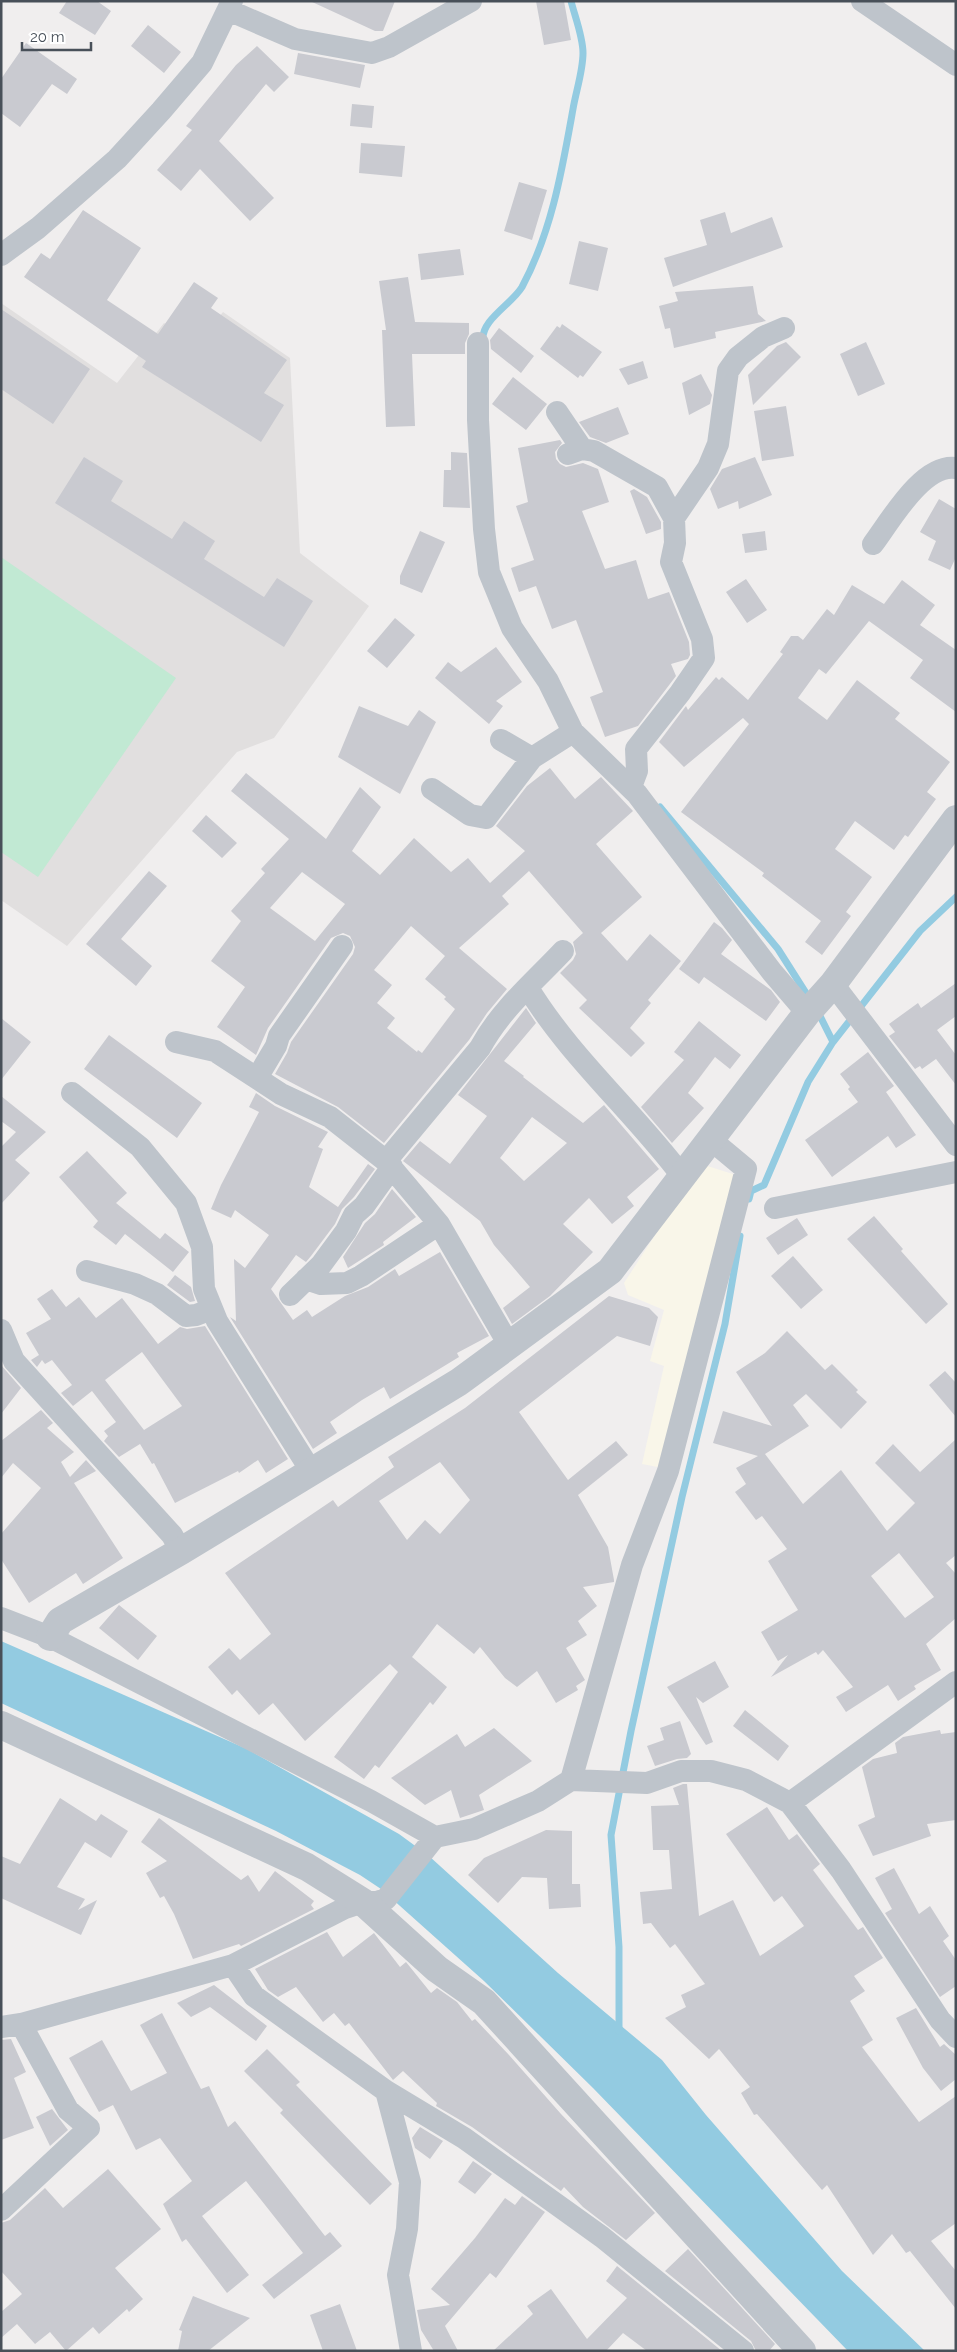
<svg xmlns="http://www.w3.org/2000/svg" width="957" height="2352" viewBox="0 0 957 2352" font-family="Raleway,sans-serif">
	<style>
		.commercial { fill: #f9f6e9 }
		.education { fill: #e1dfdf }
		.green { fill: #c1e9d3 }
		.water { fill: #93cbe1 }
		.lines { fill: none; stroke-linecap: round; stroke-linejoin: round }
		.stream { stroke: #93cbe1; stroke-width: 7 }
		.building { fill: #c9cad0; fill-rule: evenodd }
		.minor { stroke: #bec4cb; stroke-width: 22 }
		.tertiary { stroke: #bec4cb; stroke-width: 28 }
	</style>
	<rect width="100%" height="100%" fill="#f0eeee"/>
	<path class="commercial" d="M701,1164L736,1175L663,1468L642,1464L664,1366L650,1361L664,1310L628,1295L624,1283Z"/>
	<path class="education" d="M1,303L117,383L164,323L199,342L223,312L290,358L300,553L369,606L274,738L237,752L67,946L1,900Z"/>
	<path class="green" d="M1,557L176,678L38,877L1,852Z"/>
	<path class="water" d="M1,1641L247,1749L399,1834L429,1856L558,1973L662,2060L706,2115L842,2271L925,2351H848L593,2088L484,1981L381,1889L360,1875L276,1831L1,1703Z"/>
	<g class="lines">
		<path class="stream" d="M483,340C481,320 512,304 522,287C552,231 562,170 573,109C576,91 583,71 583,53C583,37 575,17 571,1
			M660,807L778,949L811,1001
			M817,1010L833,1042
			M749,1199L751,1191L764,1185L808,1082L833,1042L920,931L956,897
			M619,2031V1947L611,1835L631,1731L682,1497L725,1324L740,1236"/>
	</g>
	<path class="building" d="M67,1H97L111,11L95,35L59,13Z
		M310,1H395L383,31H375Z
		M536,1H564L571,40L544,45Z
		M148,25L181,52L164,73L131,46Z
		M26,43L77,79L67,94L52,84L20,127L1,113V79Z
		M257,46L289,77L274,92L266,84L219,141L274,198L250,221L200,169L181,191L157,170L192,130L186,126L236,65Z
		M298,53L365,65L360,88L294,74Z
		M352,104L374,106L372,128L350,126Z
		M361,143L405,146L402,177L359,173Z
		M519,182L547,190L532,240L504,231Z
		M83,210L141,248L107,300L158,334L194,282L218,298L211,308L287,360L264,393L284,405L261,442L142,367L146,361L24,277L41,253L50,259Z
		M725,212L731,233L772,217L783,247L673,287L664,258L707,245L700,220Z
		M579,241L608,248L598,291L569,284Z
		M460,249L464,275L421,280L418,254Z
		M408,277L415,322L469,323V334L465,343V354H412L415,426L386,427L382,330H386L379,281Z
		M753,286L758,314L766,321L715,332L716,338L674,348L670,328L665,329L659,306L678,301L675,292Z
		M1,309L90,369L53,424L1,389Z
		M562,324L602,352L583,377L580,375L578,378L540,349L557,326L560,328Z
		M499,328L534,356L521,373L491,349L490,340Z
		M786,342L801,357L753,405L748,375L777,346Z
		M866,342L885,384L858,396L840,354Z
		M643,361L648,378L628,385L619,369Z
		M701,374L712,395L710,404L689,415L682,383Z
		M513,377L547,404L526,430L492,404Z
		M786,406L794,456L762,461L754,411Z
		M618,407L629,434L606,443L590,437L579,422Z
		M560,440L562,443L555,452L556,459L560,464L566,467L583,463L598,469L609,502L582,511L605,569L636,560L648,599L669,592L689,642L690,655L688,659L671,664L676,676L638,726L605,737L590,697L603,692L576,620L552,629L536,586L519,592L511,568L534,560L516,506L528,502L518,448Z
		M451,452L467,453L470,508L443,507L444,470H451Z
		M84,457L123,481L111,501L172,539L184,521L215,541L204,559L264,597L277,578L313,601L284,647L55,503Z
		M755,457L772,495L739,509L738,501L718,509L710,489L722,469Z
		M634,489L647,497L661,522V529L646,534L630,491Z
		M939,499L956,509V557L950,570L928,560L936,541L920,532Z
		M420,531L445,542L422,593L400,584V576Z
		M765,531L767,550L745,553L742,534Z
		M746,579L767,610L747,623L726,592Z
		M902,580L935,605L920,625L956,650V712L910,678L923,660L869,621L826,674L819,669L798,698L827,720L857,680L900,713L895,719L950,762L927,792L936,799L908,837L905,835L894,850L855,821L835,849L872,877L846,912L851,916L822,955L805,942L821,921L762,876L764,873L681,812L749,724L743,718L684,767L659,742L686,706L688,710L716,677L719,680L722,677L748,700L783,654L780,652L791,636H798L803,640L827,609L834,615L852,585L884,604Z
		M395,618L415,635L387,668L367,651Z
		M496,647L522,682L496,701L503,706L489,724L435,678L448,662L461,672Z
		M359,706L408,726L419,710L436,722L400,794L338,757Z
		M550,768L575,799L601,777L633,811L596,844L642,897L601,933L627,961L650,934L681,961L648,1000L651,1003L630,1028L645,1043L631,1057L579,1008L587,1000L560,973L573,960L576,954L573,942L583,933L529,871L502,896L509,904L459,948L507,989L487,1013L469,1040L384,1143L338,1107L275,1074L287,1053L291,1042L353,954L355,947L350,936L343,933L331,938L268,1028L256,1055L217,1027L245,987L211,961L241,921L231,911L265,873L261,869L289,839L231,791L246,773L326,839L360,787L381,807L352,851L380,875L414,838L451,872L468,858L490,883L525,851L496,826L527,786ZM302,872L345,904L315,941L270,908ZM411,926L445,956L425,979L446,997L444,999L455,1009L422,1053L418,1050L417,1052L387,1028L395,1018L377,1003L392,985L374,970Z
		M206,815L237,843L222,858L192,831Z
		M149,871L167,886L121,939L152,966L136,986L86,944Z
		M714,922L722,928L732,940L721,954L771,990L780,1002L766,1021L704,977L699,984L679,969Z
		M956,983V1016L937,1030L956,1055V1085L936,1059L922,1069L920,1066L915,1069L889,1036L895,1032L889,1024L918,1003L921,1008Z
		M526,1008L536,1023L504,1061L524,1076L523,1077L583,1123L604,1105L659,1169L627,1197L634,1206L612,1224L589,1198L563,1224L593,1252L550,1296L512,1324L503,1308L530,1287L494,1245L480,1221L403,1161L420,1141L450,1164L487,1116L458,1095ZM532,1117L567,1143L524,1181L500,1158Z
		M1,1018L31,1042L1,1080Z
		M699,1021L741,1055L730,1069L715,1057L688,1093L704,1108L672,1143L641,1107L684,1060L674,1052Z
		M109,1035L202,1103L177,1138L84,1069Z
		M868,1052L894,1086L886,1092L916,1135L896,1148L888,1136L832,1177L805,1140L858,1102L848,1089L850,1087L840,1074Z
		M256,1093L275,1106L328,1132L318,1147L323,1149L309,1187L338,1207L368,1164L375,1169L354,1197L342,1209L335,1224L311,1256L306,1262L296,1255L271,1289L293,1320L307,1310L312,1317L345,1296L368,1287L395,1269L399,1276L440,1252L489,1336L457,1353L459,1357L390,1399L384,1387L362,1400L330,1422L337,1433L313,1449L230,1317L236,1321L234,1259L245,1268L269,1235L235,1210L231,1218L211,1209L221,1185L259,1112L249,1107Z
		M1,1096L46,1132L15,1160L30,1173L1,1204V1147L16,1132L1,1121Z
		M87,1151L127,1193L116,1203L160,1239L165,1233L189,1252L173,1272L125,1234L116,1245L93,1227L98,1221L59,1177Z
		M392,1189L416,1217L383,1242L384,1245L348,1268L343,1257L365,1223L375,1214Z
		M874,1216L903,1249L901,1251L948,1304L926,1324L847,1239Z
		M797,1218L808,1235L778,1255L766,1238Z
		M793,1256L823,1290L801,1309L771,1276Z
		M175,1275L191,1287L195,1301L190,1302L167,1285Z
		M52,1289L66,1307L79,1297L96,1318L122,1298L158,1344L180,1327L187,1329L205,1326L288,1459L266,1473L258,1460L239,1473L238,1471L175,1503L154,1463L152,1464L140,1444L119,1457L104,1441L108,1436L104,1431L116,1422L92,1391L73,1406L61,1393L72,1385L52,1360L45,1364L42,1360L37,1367L31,1360L39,1355L26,1333L51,1319L37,1299ZM142,1352L182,1406L144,1430L105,1380Z
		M609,1296L649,1308L658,1317L650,1346L617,1336L519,1412L568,1480L616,1441L628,1455L578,1495L608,1547L614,1580V1582L583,1587L597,1606L578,1621L587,1635L566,1648L585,1680L576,1686L578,1690L556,1703L537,1671L517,1687L505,1678L480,1647L474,1654L437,1624L412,1657L447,1687L433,1705L430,1702L379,1768L375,1765L364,1779L334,1757L398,1672L390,1664L305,1741L273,1703L259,1715L237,1690L232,1695L208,1667L229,1648L240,1660L271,1634L225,1573L333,1500L338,1507L394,1467L388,1457L465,1408ZM440,1462L470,1500L440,1534L425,1520L407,1540L379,1501Z
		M787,1331L825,1370L832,1364L858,1390L856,1392L867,1402L841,1429L806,1394L793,1405L809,1426L765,1454L803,1504L841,1470L887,1531L915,1503L875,1463L893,1444L920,1472L956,1439V1555L946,1563L956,1574V1618L926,1644L941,1670L914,1686L916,1689L898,1701L888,1685L846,1712L836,1697L853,1687L823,1650L818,1655L816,1652L771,1677L788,1655L778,1661L761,1632L798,1610L768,1561L787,1549L762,1516L756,1520L735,1492L746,1484L736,1468L758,1456L713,1443L723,1411L772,1426L736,1372L765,1353ZM899,1553L934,1597L905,1618L871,1576Z
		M1,1365L21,1388L1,1414Z
		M945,1371L956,1383V1417L929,1385Z
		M41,1410L53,1423L47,1428L74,1452L61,1462L70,1477L86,1460L96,1471L74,1483L123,1558L83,1584L76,1573L29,1603L1,1559V1534L41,1488L13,1463L1,1478V1441Z
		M119,1605L157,1636L138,1660L99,1628Z
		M715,1661L729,1687L703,1703L696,1697L713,1742L706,1745L667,1687Z
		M745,1710L789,1746L778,1761L733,1726Z
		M680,1721L691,1754L687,1758L677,1759L655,1766L647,1746L664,1740L660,1728Z
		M494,1728L532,1761L479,1795L484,1810L460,1818L451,1790L425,1805L391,1778L457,1734L465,1747Z
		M940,1730L941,1734L956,1732V1820L927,1824L931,1836L873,1856L858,1825L875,1817L862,1767L873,1759L897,1753L895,1743L903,1737Z
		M683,1784H687L699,1916L733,1900L760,1956L804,1926L782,1896L774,1902L726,1834L767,1807L789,1840L797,1834L820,1864L813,1870L858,1930L863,1927L883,1958L854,1976L865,1991L850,2001L873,2040L862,2047L919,2122L956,2096V2223L931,2241L956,2271V2309L910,2251L906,2253L892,2234L873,2255L827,2185L822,2190L757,2114L754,2115L741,2093L750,2087L719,2049L709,2059L665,2018L686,2007L681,1995L705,1984L675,1944L670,1948L651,1923L643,1924L640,1892L672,1889L669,1850H653L651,1806L679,1805L673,1788Z
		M60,1798L96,1821L101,1814L128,1831L111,1858L85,1842L57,1887L85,1899L78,1910L97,1900L81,1935L1,1898V1856L20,1864Z
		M159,1818L241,1880L248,1875L259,1892L275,1871L314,1901L311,1905L314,1909L241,1946L239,1944L193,1959L174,1914L164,1896L160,1898L146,1873L167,1861L141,1842Z
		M546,1830L572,1831V1884H580L581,1907L549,1909L547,1878L522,1877L498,1903L468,1875L484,1858Z
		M894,1868L919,1914L930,1906L949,1936L943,1941L956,1960V1986L940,1997L885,1913L892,1909L875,1878Z
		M327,1932L343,1957L374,1933L400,1967L406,1962L431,1993L437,1988L457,2002L472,2021L475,2019L509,2055L561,2114L655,2213L626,2240L583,2207L564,2187L561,2191L472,2127L436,2106L437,2103L403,2071L393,2080L349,2023L345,2026L334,2013L323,2022L296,1987L278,1997L268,1990L255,1969Z
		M214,1985L267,2026L256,2041L210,2007L191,2017L177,2003Z
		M916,2008L940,2047L944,2044L956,2055V2079L941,2091L923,2068L896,2018Z
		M162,2013L201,2089L209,2086L228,2127L235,2121L325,2236L330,2232L342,2246L274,2299L262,2285L303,2253L246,2181L202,2216L249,2275L227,2293L186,2239L182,2242L163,2204L192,2181L160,2138L136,2150L113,2105L99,2112L69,2058L102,2040L131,2091L167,2073L140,2025Z
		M11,2039L26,2072L14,2078L34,2128L1,2140V2040Z
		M267,2049L300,2082L296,2085L392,2184L370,2205L280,2113L283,2110L244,2071Z
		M52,2109L68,2130L50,2146L36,2117Z
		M420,2127L443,2141L430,2159L415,2148L412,2138Z
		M473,2161L492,2174L475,2194L458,2182Z
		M108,2169L161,2229L115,2268L143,2299L129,2312L127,2309L99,2334L93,2327L66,2351L50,2332L35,2344L17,2324L1,2338V2312L22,2294L1,2271V2223L10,2220L45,2188L63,2208Z
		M522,2196L545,2212L496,2278L490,2273L445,2326L458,2351H434L421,2330L417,2310L450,2305L431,2289L475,2238L505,2198L515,2205Z
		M688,2249L775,2344L769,2351H756L751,2341L665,2271Z
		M617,2266L722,2351H647L623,2333L606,2351H493L533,2314L527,2306L551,2289L587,2339L627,2298L606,2281Z
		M193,2296L223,2308L250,2318L208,2351H178L182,2331L179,2330Z
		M340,2304L357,2351H323L310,2315Z"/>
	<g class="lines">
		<path class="minor" d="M862,1L956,65
			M228,10L295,39L372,53L389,47L471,1
			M1,255L38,228L117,159L161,111L202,63L232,1
			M478,343V420L484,529L489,572L512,628L548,681L573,732L637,794L772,972L807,1013
			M557,412L582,449
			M568,454L582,449L594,451L657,487L674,518L675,543L671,562L702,639L704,658L680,693L636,749L637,771L631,787
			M674,518L708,468L718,444L728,371L738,357L763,337L784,328
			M873,544C891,520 923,463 956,468
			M501,740L532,758
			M432,789L470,815L486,818L532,758L573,732
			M833,984L956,1145
			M528,988C570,1057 634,1112 682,1176
			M176,1042L215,1051L281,1094L330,1117L386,1161L439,1224L509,1345
			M257,1078L276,1046L279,1036L342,946
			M72,1093L140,1147L186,1203L202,1247L204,1289L217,1321L311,1471
			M386,1161L480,1048C501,1009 534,982 563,951
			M775,1208L956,1172
			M87,1271L135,1284L157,1294L186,1316L196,1315L212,1309
			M306,1279L321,1284L347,1283L361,1276L439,1224
			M290,1295L321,1265L346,1231L354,1215L364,1206L392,1167
			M1,1330L14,1361L172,1535L181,1551
			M1,1618L50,1637L371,1801L435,1837L474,1829L538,1801L571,1780L647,1783L681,1771H711L746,1780L790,1803L841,1870L940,2020L956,2037
			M571,1780L632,1565L668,1471L746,1169L710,1139
			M790,1803L956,1682
			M233,1965L254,1996L386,2091L464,2138L602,2237L743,2351
			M1,2027L21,2024L233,1965L345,1908L363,1902H377L386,1899L435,1837
			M386,2091L410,2182L407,2229L398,2275L411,2351
			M1,2210L89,2128L68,2110L21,2024"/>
		<path class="tertiary" d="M50,1637L60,1621L181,1551L459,1382L610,1271L807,1013L833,984L956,819
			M1,1725L307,1867L363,1902L437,1969L484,2002L802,2351"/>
	</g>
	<rect width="957" height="2352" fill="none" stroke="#485059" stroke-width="5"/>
	<path d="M22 42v8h69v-8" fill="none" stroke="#485059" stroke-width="2.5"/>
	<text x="30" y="42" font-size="15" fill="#485059" stroke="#ffffff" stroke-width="4" paint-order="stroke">20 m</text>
</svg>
